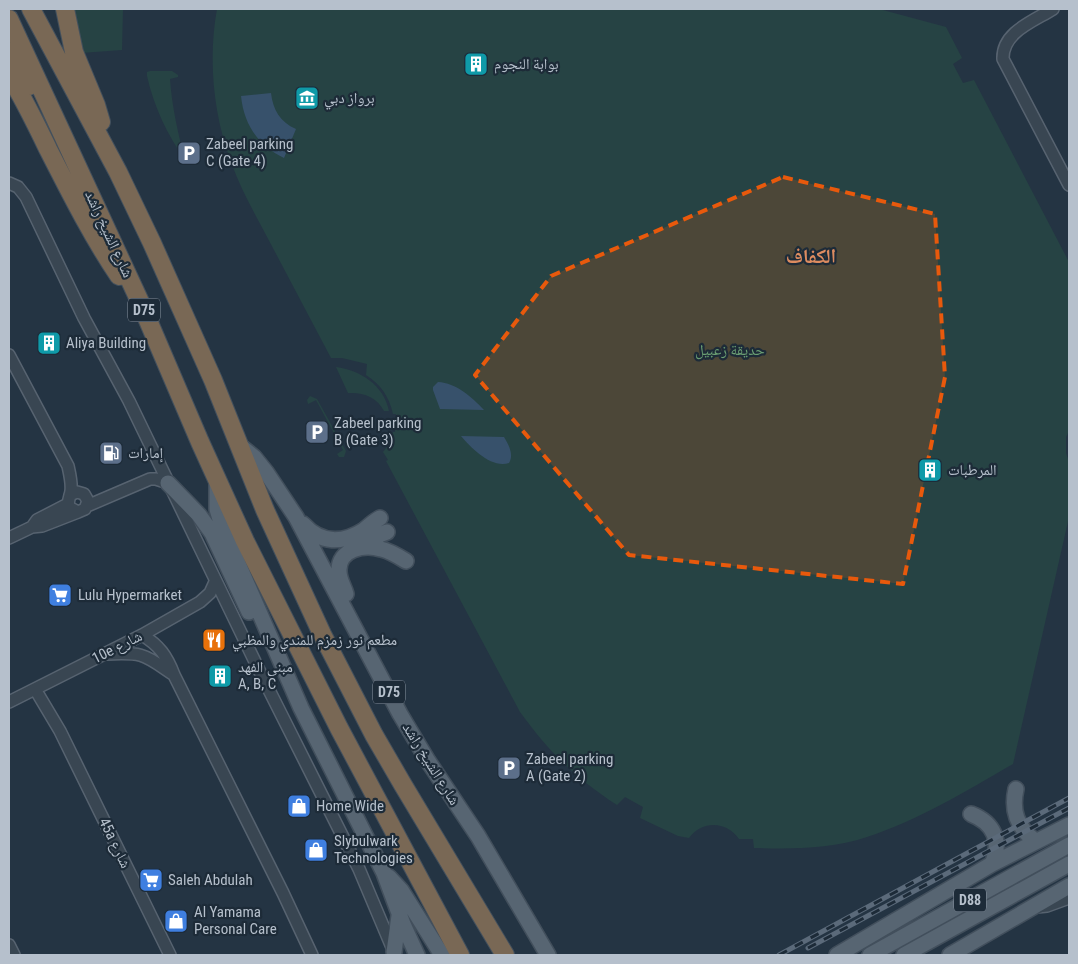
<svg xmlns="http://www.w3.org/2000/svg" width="1078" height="964" viewBox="0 0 1078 964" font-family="'Roboto Condensed','Noto Naskh Arabic',sans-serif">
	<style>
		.green { fill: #264344 }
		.water { fill: #37516b }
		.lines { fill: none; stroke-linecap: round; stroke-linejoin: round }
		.minor-casing { stroke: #576370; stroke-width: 14 }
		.major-casing { stroke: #424f5c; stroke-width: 18 }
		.highway-casing { stroke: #43505d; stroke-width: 20 }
		.minor { stroke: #394652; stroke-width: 11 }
		.major { stroke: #576572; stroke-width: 15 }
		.highway { stroke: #796855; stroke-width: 18 }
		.rail-casing { stroke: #5b6a7a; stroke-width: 5 }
		.rail { stroke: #1d2b38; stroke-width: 3; stroke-dasharray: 9; stroke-linecap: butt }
		.marked { fill: #e8590c; fill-opacity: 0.2; stroke: #e8590c; stroke-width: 4; stroke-dasharray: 10 6; stroke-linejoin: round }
		.labels { text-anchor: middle; stroke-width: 4.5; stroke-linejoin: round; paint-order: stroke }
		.shield { fill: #1d2b38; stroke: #8893a0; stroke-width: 1 }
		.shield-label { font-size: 14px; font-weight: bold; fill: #b6c0cc }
		.poi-label { font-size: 15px; fill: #b6c0cc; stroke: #1d2b38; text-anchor: start }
		.street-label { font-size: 15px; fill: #b6c0cc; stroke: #1d2b38 }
		.park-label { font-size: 15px; fill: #6b9f73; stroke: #1d2b38 }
		.district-label { font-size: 20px; font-weight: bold; fill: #dd8c60; stroke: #1d2b38 }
	</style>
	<rect width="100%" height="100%" fill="#243443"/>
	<path class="green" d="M70,9H123L122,50L81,53Z
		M217,9H879L946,27L962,58L953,64L963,83L974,80L1069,262V431L1066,437V453L1069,462V517L1013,764C966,791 919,820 867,837C831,849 792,849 754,848L753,839H739C727,821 702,820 689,838L678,836L640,818L643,807L625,797L617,805C574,777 550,753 520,712L386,461L388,460L383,452L390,443L393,432H395L396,414H393C389,396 381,385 366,375L367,364L342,358H331C312,322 293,286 274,250C259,221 242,193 231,162C213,114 208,58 217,9Z
		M150,71H172L178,75V77L170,79C172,107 178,133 185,160C167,134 154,107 147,76V72Z
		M336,367C360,370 384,385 389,411H384C377,397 363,392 348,393Z
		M310,396L317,399L346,451L344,457H339L337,454L343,450L316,400L308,404L307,400Z"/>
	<path class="water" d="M271,93C273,110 280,122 296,129L284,158C258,145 244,125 241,96Z
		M438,382C456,383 472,397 484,410L440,409L433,390V387Z
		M461,436L504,437C509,445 514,455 509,463C492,469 471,448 461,436Z"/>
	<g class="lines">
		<g class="minor-casing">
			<path id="minor" d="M1053,9C1034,21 1002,32 1003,59L1069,185
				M9,183L18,187L26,197L84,318L129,401L260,672L359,869L394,952
				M9,355L68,466C70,475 72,483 71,491C70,498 67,501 69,507L78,512L85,509L88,501L84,494L77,492L70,495
				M87,506L150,479H156L168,483
				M32,527L37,520L68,504
				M9,538L32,527L42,526L78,512
				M142,635C159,645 167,656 174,675L283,893L312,955
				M107,654C145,652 144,655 174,675
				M35,689L60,731L170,955
				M9,702L142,635L200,602L210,593L215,582
				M1037,907L1047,906L1069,898
				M9,945L14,955"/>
		</g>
		<g class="major-casing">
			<path id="major" d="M239,445L254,457L266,472L296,517L400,714L428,761L478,836L548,955
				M217,479V509L223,529L301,708L384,873L403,924L417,955
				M168,483L199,515L212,533L249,612
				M303,524C321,544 342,544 364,530C369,526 374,521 380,518
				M356,544L387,532
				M346,594C344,586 339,580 339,571C338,549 364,544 381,549C390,551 398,556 406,561
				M1016,789C1011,811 1017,827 1035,841
				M971,814C994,823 1002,841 992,864
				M389,877L401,890L442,955
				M394,952L399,916
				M837,955L992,864L1069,825
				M870,955L1069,845
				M904,955L1069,864
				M950,955L1069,886"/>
		</g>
		<g class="highway-casing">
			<path id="highway" d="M31,9L118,172L152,243L213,380L265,510L322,634L374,735L403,785L505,955
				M65,9L74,52L96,105L101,122
				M9,19L141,304L200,442L245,541L339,728L460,955
				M9,52L29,86
				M9,75C24,99 36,124 48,149C70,192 92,236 119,276"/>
		</g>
		<use href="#minor" class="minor"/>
		<use href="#major" class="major"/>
		<use href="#highway" class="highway"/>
		<g class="rail-casing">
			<path id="rail" d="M808,948L1069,808
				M779,955L1069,798"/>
		</g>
		<use href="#rail" class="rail"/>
	</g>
	<path class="marked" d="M783,177L935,214L945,377L903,584L629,555L475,375L551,276Z"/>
	<defs>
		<g id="building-square" transform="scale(1.25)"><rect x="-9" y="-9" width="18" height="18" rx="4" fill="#0f9aa8" stroke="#1d2b38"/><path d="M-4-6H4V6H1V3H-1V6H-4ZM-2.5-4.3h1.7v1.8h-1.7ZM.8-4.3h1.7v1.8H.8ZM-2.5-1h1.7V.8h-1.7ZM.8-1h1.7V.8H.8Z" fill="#fff"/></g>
		<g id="museum-square" transform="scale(1.25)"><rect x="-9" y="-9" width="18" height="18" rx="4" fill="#0f9aa8" stroke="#1d2b38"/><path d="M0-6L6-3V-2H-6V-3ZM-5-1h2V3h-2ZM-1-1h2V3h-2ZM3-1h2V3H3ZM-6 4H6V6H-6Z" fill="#fff"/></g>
		<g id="parking-square" transform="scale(1.25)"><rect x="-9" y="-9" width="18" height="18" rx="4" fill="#5c6f8a" stroke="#1d2b38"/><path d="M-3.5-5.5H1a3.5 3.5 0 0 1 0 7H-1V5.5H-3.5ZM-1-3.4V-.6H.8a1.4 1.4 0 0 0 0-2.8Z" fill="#fff"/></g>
		<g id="fuel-square" transform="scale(1.25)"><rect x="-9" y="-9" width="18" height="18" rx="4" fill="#5c6f8a" stroke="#1d2b38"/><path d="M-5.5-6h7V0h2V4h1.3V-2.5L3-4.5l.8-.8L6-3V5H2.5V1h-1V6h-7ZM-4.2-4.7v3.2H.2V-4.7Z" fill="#fff"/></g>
		<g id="supermarket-square" transform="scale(1.25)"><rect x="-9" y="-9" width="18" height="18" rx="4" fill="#3f7fe0" stroke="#1d2b38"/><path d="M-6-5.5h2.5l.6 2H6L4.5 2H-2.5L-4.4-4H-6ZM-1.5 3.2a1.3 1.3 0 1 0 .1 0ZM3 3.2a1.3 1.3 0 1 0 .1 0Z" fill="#fff"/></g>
		<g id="restaurant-square" transform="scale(1.25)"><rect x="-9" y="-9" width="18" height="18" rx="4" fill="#e8710a" stroke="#1d2b38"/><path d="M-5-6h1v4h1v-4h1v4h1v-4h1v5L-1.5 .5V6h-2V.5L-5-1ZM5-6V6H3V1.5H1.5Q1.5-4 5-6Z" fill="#fff"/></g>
		<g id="shop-square" transform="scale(1.25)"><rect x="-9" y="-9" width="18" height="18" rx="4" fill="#3f7fe0" stroke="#1d2b38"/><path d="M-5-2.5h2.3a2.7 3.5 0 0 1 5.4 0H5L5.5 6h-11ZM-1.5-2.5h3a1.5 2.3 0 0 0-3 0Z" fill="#fff"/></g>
	</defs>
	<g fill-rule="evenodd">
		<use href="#building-square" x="476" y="64"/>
		<use href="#museum-square" x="307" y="98"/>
		<use href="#parking-square" x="189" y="153"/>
		<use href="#building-square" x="49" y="343"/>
		<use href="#parking-square" x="317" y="432"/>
		<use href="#fuel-square" x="111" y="453"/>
		<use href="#building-square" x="930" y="470"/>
		<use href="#supermarket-square" x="60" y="595"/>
		<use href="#restaurant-square" x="214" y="640"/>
		<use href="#building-square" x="220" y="676"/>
		<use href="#parking-square" x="509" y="768"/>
		<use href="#shop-square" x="299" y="806"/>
		<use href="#shop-square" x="316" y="850"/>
		<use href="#supermarket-square" x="151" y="880"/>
		<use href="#shop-square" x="176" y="921"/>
	</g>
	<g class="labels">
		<g class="shield">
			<rect x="128" y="298.5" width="32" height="23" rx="4"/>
			<rect x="373" y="680.5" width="32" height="23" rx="4"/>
			<rect x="954" y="888.5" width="32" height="23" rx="4"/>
		</g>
		<g class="shield-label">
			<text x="144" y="315">D75</text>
			<text x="389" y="697">D75</text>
			<text x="970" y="905">D88</text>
		</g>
		<g class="poi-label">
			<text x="494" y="69">بوابة النجوم</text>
			<text x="324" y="103">برواز دبي</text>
			<text x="206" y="149">Zabeel parking<tspan x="206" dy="17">C (Gate 4)</tspan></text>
			<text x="66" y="348">Aliya Building</text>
			<text x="334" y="428">Zabeel parking<tspan x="334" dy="17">B (Gate 3)</tspan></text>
			<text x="128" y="458">إمارات</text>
			<text x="948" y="475">المرطبات</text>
			<text x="78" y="600">Lulu Hypermarket</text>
			<text x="232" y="645">مطعم نور زمزم للمندي والمظبي</text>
			<text x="238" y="672">مبنى الفهد<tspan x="238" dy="17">A, B, C</tspan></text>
			<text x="526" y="764">Zabeel parking<tspan x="526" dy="17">A (Gate 2)</tspan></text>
			<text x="316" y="811">Home Wide</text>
			<text x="334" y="846">Slybulwark<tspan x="334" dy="17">Technologies</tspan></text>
			<text x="168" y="885">Saleh Abdulah</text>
			<text x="194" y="917">Al Yamama<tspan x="194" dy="17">Personal Care</tspan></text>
		</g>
		<g class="street-label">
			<text transform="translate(109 234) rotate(65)" y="5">شارع الشيخ راشد</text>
			<text transform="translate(117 647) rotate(-27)" y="5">10e شارع</text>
			<text transform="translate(431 764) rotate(58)" y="5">شارع الشيخ راشد</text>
			<text transform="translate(115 843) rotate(64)" y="5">45a شارع</text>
		</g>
		<g class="park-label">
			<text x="730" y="355">حديقة زعبيل</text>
		</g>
		<g class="district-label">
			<text x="811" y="263">الكفاف</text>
		</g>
	</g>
	<rect width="1078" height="964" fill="none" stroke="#b6c0cc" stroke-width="20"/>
</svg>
